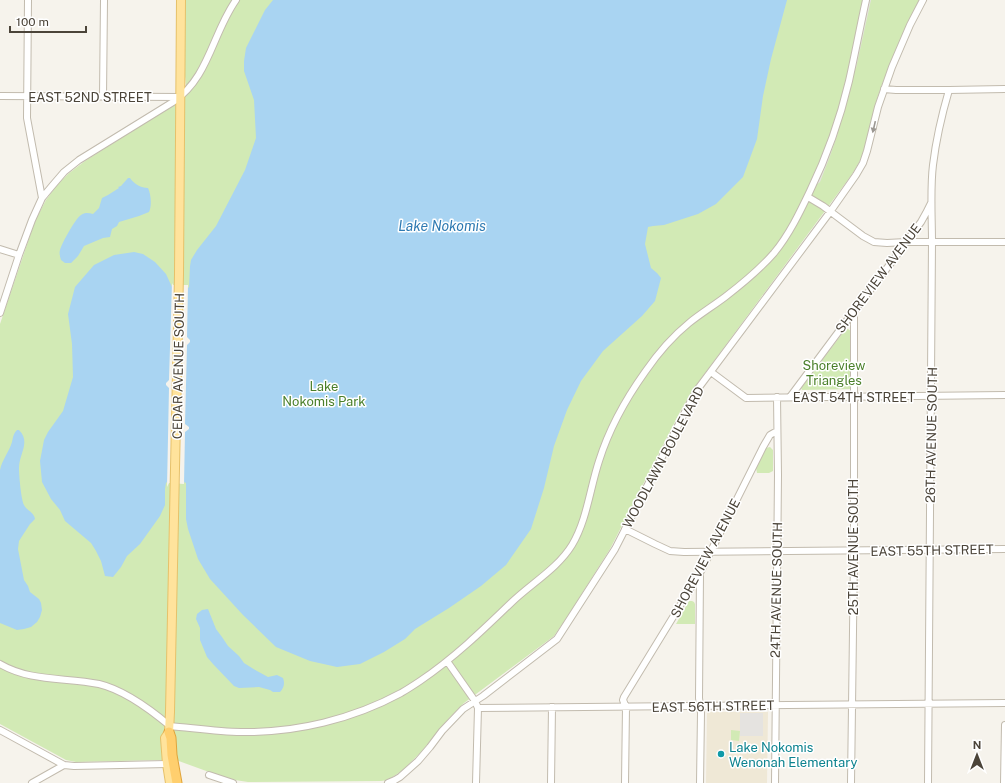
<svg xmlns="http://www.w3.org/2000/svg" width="1005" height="783" viewBox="0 0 1005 783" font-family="'Public Sans',sans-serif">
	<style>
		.education { fill: #efe8d6 }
		.green { fill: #d2eab5 }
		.parking { fill: #e5e3e0 }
		.water { fill: #a9d4f2 }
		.pier { fill: #f6f3ec }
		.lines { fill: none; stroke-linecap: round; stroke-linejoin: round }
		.minor-casing { stroke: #c2bbae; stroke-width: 8 }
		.major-casing { stroke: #e6c16a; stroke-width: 10 }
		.highway-casing { stroke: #e0a43c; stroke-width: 11 }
		.minor { stroke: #fff; stroke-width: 6 }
		.major { stroke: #ffe39c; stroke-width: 8 }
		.highway { stroke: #ffcf6e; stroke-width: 9 }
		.oneway { fill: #9c9892 }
		.culture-dot { fill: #0f9aa8; stroke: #fff; stroke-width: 1.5 }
		.labels { text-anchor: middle; stroke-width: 3; stroke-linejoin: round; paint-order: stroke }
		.street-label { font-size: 13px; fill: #4b4439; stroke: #fff }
		.park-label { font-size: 13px; fill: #4a7f2a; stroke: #fff }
		.culture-label { font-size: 13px; fill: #0d838f; stroke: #fff; text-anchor: start }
		.water-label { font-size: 14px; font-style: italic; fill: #2e7ab2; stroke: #fff }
	</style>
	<rect width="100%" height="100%" fill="#f6f3ec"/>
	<path class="education" d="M707,712H768L767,783H706Z"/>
	<path class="green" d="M185,0H920C905,32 889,63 878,96C871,115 870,137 862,156C859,163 855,170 850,177L694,388L681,410L610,549L567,617L554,636L464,703L450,717L421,752L403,770L388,780L381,781L248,782L235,780L209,772L176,760H162L76,762L66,760L0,724V324L35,221L46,200L57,185L68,174L85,161L170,107L187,94L184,67Z
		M848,329L851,331L850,389L802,390L801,388L845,330Z
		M770,447L773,450V471L769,473H757L756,468L766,448Z
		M689,601H692L694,602L695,604V624H676Z
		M731,730L740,731L739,741L731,740Z"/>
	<path class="parking" d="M869,0H871L856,68L853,70Z
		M837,129L838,133L830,156L820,182L816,185Z
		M740,713H763V736H740Z"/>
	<path class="water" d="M273,0H787L771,59L763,96L757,139L743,177L716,204L698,214L664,225L653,226L648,227L645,244L651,268L657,273L661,278L655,301L642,316L603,351L581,381L567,410L554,446L544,488L531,529L506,565L481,586L449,608L415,629L405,639L384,652L360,664L337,667L310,661L276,647L243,615L210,579L198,559L188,529L186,519V483L184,482L168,481L166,483L165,489V505L160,516L140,544L127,556L121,567L113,577L105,576L101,561L96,551L91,543L65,521L60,510L51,499L42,482L40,461L44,440L48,432L63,411L73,377L72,344L68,314L75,287L94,265L114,255L134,252L143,254L155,262L166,274L172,287L188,288L189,287L190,266L191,260L197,250L216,226L245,170L256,138L254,100L244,71V61L246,48L265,10Z
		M128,178H130C134,184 141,188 148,188C151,194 152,206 149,212L139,216L119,222L117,226L112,229L110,237L103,238L84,246L78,256L71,263H65L61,260C60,257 59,253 60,250C62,243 75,219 81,215C85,212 89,213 93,214L99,208L102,198L108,195L119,188L118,187L121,186Z
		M17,430H19C31,442 19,454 19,468C19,475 21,499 24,505C27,511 34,512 35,519L30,524L19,541L18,549L24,580L28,586L30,592L39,599L41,603L42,610L40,617L37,622L31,627L24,629L17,630L0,623V470C2,460 9,452 12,442C13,438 13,434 17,430Z
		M208,609L216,629L222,637L228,646L239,656L244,663L257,671L268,677L277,675L283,678C285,683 284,688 280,692H273L270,690L259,687L239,688L234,686L213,664L207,657L200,640V628L196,619L197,614L202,610Z"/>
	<path class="pier" d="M172,283L173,285H188L187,337L190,340V342L187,345L185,424L189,427V429L185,432L184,484L169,483L167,487L169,388L166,385V383L169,380Z"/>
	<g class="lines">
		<g class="minor-casing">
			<path id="minor" d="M28,0L27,118L42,198
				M884,89L896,90H949L1005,89
				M0,96L180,97
				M103,97L104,0
				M808,197L823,206L863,236L874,242L887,243L906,242H1005
				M0,249L19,255
				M0,313L19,255L32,220L42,198L52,186L64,172L79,160L173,102C209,78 212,34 236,0
				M711,372L746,398L1005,395
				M790,397L854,311L894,259L906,242L921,222L926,213L931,203
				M625,529L655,544L670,551L684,552L1005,549
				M447,661L475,701L478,708L476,783
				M0,664C31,682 65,677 99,684C124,690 151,710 170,726C193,728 218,732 241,732C296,733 353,719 401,693C408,689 414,685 420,681C454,658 483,630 512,602C532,583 558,568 572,545C587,520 590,488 599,461C609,429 625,400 645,372C656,356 673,336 689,323C700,314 713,306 725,297C742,284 760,269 774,253C789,235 800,212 810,191C827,156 840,119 849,81C855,54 860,27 866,0
				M478,708L1005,703
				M0,730L64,765L74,766L167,764
				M209,775L233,783
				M32,783L64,765
				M388,783L395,780L400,777L418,761L430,747L442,731L463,709L483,696L557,639L615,549L686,410L697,390L830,212L856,175L863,163L867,151L878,107L892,67L910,25L923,0
				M551,783L552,707
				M625,783L626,707L623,700L624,697L700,573L763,447L770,435L777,431
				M700,783L701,713L699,698L700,574
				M775,783L778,475L777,397
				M851,783L854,555V311
				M928,783L932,242C932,217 930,189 933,165C936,140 942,114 949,90
				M1004,783L1005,725"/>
		</g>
		<g class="major-casing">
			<path id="major" d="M170,783L167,764L165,738L169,732L170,712L179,274L181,0"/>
		</g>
		<g class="highway-casing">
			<path id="highway" d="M169,732L171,738L172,755L177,783"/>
		</g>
		<use href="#minor" class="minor"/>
		<use href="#major" class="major"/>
		<use href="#highway" class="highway"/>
	</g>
	<defs><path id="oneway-solid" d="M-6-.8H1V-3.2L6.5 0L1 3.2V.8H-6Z"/></defs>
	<use class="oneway" href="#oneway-solid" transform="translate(874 127) rotate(103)"/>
	<circle class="culture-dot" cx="721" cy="754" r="4"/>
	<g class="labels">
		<g class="street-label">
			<text x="90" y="102">EAST 52ND STREET</text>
			<text transform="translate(878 278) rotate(-53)" y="5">SHOREVIEW AVENUE</text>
			<text transform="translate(178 366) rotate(-89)" y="5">CEDAR AVENUE SOUTH</text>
			<text x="854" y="402">EAST 54TH STREET</text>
			<text transform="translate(931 435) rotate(-89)" y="5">26TH AVENUE SOUTH</text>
			<text transform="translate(663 457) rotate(-62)" y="5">WOODLAWN BOULEVARD</text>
			<text transform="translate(853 547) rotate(-90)" y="5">25TH AVENUE SOUTH</text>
			<text transform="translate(932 550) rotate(-1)" y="5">EAST 55TH STREET</text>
			<text transform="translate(705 558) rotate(-62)" y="5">SHOREVIEW AVENUE</text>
			<text transform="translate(776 590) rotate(-89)" y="5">24TH AVENUE SOUTH</text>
			<text transform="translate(713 706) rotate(-1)" y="5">EAST 56TH STREET</text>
		</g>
		<g class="park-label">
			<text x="834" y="370">Shoreview<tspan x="834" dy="15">Triangles</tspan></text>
			<text x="324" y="391">Lake<tspan x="324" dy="15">Nokomis Park</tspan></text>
		</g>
		<g class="culture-label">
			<text x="729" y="752">Lake Nokomis<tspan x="729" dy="15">Wenonah Elementary</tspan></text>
		</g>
		<g class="water-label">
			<text x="442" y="231">Lake Nokomis</text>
		</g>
	</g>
	<g transform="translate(977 755)" stroke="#ffffff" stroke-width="3" paint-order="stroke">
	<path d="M0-3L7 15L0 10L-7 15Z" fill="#4b4439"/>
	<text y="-6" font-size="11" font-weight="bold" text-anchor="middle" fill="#4b4439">N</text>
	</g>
	<path d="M10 26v6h76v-6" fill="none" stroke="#4b4439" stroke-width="2"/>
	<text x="16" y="26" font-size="12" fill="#4b4439" stroke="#ffffff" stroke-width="3" paint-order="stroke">100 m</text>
</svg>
